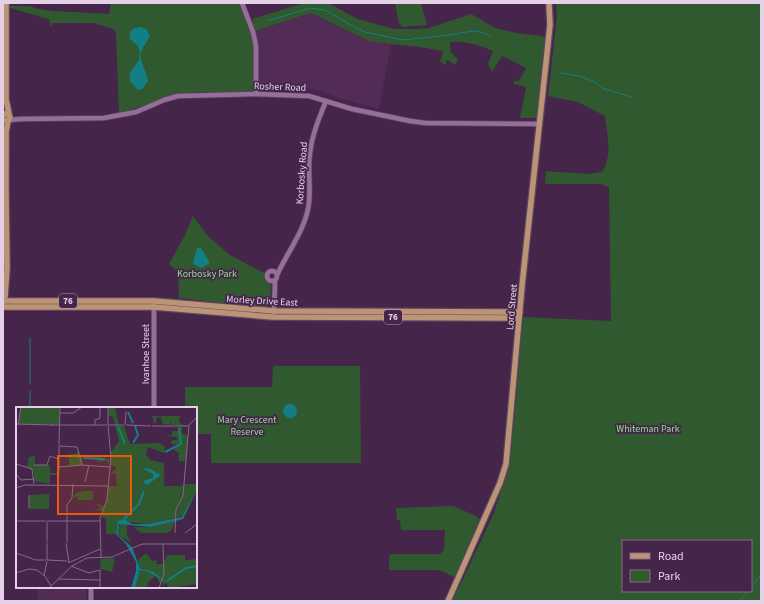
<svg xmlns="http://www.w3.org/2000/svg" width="764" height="604" viewBox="0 0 764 604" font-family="'Source Sans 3',sans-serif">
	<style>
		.built { fill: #522c56 }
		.green { fill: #30592f; fill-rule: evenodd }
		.water { fill: #127f87 }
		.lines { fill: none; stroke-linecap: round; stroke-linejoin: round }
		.stream { stroke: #127f87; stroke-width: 1 }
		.minor-casing { stroke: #604363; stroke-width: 6 }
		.major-casing { stroke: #604363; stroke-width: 8 }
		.minor { stroke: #956f98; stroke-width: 4.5 }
		.major { stroke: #ba9474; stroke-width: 5.5 }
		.labels { text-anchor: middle; stroke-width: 3.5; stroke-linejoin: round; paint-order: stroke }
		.shield { fill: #46254a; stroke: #b59db8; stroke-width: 1 }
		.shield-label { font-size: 9px; font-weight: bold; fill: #e5d1e7 }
		.street-label { font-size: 10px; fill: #e5d1e7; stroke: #46254a }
		.park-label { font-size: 10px; fill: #8ddf8b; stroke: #46254a }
		.inset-river { fill: none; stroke: #127f87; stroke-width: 2 }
		.inset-road { fill: none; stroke: #866a89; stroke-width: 1 }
		.view { fill: #e8590c; fill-opacity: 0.15; stroke: #e8590c; stroke-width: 2 }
		.inset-edge { fill: none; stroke: #e5d1e7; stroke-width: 2 }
	</style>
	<rect width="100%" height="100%" fill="#46254a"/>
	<path class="built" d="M311,13L369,41L391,44L379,109L342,99L313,89L295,88L270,89L259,84L258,42L255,31Z
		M37,587H86V601H38Z"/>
	<path class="green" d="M111,3H242L256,46V93L197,92L178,94L119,114L116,33L114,29L93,23H54L50,26L49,19L10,8V6H30L38,9L54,11L109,14Z
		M304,3H328L358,19L394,29H418L429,28L471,14L495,28L516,33L542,36L546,39L536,118H520L526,87L514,84V81H519L526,68L502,56L492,72L488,64L493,51C478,45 467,41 450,42L451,52L458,60L455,65L447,60L445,65L440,62L443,51L420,47L391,44L369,41L311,13L255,31L252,19Z
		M395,3H421L427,25L403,27L399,24Z
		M556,3H761V601H452L463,579L494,513L508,469L512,443L523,317L611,321L609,187L601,184H545L546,171L587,174L602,172C613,155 607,135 605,116L578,102L548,96L557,16ZM623,541H751V591H623Z
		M193,216L207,235L230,255L264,273L271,283L270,305L266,308L179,298L178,273L176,270L169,264L184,237Z
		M273,366H360L361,463H211V434H196V408H185V387H272Z
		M453,506L476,516L483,522L458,579L439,570H389V557L390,554H440L444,550L445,530H401L400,520H397L396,508Z"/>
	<path class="water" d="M140,27L146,29L150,35C148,41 143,46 141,53C139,61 147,72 148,81L142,89L138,90L130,81V73L139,60L140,51L137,45L130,39V32L134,28Z
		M197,248H201L210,263L201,268L195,265L193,262Z
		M283 411a7 7 0 1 1 14 0a7 7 0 1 1-14 0Z"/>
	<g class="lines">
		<path class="stream" d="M268,21L310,8L325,10L351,25L365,32L403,40L448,35L473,31L481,32L490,36
			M561,73L579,76L595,82L602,88L631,97
			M30,338V383
			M30,408V391
			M751,587L761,575
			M740,601L748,591"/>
		<g class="minor-casing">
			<path id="minor" d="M242,3L253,32L256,46V94
				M9,120L21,119L104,118L136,112L164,100L178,96L256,94L309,96L352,109L410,121L425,123L539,124
				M267 276a5 5 0 1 1 10 0a5 5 0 1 1-10 0Z
				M277,275C287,253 303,233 308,209C312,190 307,172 310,153C312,135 319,118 326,101
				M154,301V408
				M274,313L275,281
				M91,601V587"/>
		</g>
		<g class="major-casing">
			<path id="major" d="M6,3V99L9,114
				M3,115L7,113L10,117L8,121L3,120
				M3,301H154L275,311L520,312
				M3,302L5,297L7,268L6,197V132L8,121
				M3,307H154L273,317L519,318
				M448,601L500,483L506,464L522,286L550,25L549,3"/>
		</g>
		<use href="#minor" class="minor"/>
		<use href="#major" class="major"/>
	</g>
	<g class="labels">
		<g class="shield">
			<rect x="59" y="294" width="18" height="14" rx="3"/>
			<rect x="384" y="310" width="18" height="14" rx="3"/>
		</g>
		<g class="shield-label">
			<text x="68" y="304">76</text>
			<text x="393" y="320">76</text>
		</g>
		<g class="street-label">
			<text transform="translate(280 86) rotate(2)" y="4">Rosher Road</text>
			<text transform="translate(301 173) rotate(-86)" y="4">Korbosky Road</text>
			<text transform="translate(262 300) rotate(3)" y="4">Morley Drive East</text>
			<text transform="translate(511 307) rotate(-85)" y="4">Lord Street</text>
			<text transform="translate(145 354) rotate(-90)" y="4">Ivanhoe Street</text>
		</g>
		<g class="park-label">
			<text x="207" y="277">Korbosky Park</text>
			<text x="247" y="423">Mary Crescent<tspan x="247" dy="12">Reserve</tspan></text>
			<text x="648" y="432">Whiteman Park</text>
		</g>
	</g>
	<g transform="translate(16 407)">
		<rect width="181" height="181" fill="#46254a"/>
		<path d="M5,0H43V17H3ZM92,0H99L103,18H99L97,10L93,9ZM136,9H164L163,15L169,19L156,18L154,14V18L147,17L145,10H141L139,18ZM99,19H108L114,37L142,36L149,39L148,46L132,40L130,47L134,53L148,56V79H167L159,111L132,117L102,114L100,127H90V112L87,111L86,104L79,103L85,101L80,97L89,99L92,79H101L100,67L94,66L100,63V60L95,58V45L103,34ZM162,19L166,20V26L172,29L170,54H163V46L157,42L165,37H155L156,33H161V30L151,29L156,28V24H163ZM63,44L66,50L73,48L80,51L81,47L83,51L94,52L92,60V55L89,53L85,55L72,50L66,52L67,58L53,59V51L43,49L52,50L53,47H59ZM19,49V58H34V66H42V68H34V77L18,74V65L11,60L13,50ZM168,77H181V83L168,108L160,111ZM68,84H77V93H62V90H58L60,86ZM33,87V102H13V88ZM159,113L156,123L151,126H125L117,120H135ZM104,116L111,117V128L116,136L102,128ZM130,146L136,154L141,153L140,157H147L151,148H169V153L181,152V177L154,181L150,176L147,179V174L144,177L140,169L132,175L131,181H119L124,163L133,164L144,171L140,166L123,160L122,153ZM99,151L96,165L84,162L85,152Z" fill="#30592f"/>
		<path d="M126,61L135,62L144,68L142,64L145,68L131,78L127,74L137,71V67ZM181,83L167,112L135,120L103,117L102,128L116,140L124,161L138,165L147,173L154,174H148L131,164L124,163L119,181H115L120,164V155L110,137L100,127L102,114L108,112L116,117H132L166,110Z" fill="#127f87"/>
		<path class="inset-river" d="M112,5L117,16M102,19L109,37M117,36L122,28L119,19M149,45L165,37L163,21M68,51L89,52M108,112L123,97L128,84M151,174L170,161L181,159"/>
		<path class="inset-road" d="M44,6H57L66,0M0,17L37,18M2,18L5,0M35,18H91M79,18V13L84,11V0M92,18V0M92,18H108M109,18L110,4M110,18L135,19M136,19H172L181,10M43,38L44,0M43,39L61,40L66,58M43,39V60M0,57L16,62M18,58H31L34,49L42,52M43,60L66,58L94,60M16,62L18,77M0,67L5,73L18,72M69,75L73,58M42,78L43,60M0,81L9,78L92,79M13,88V101M0,114H30M31,114H84M159,126L160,103L167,88L173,19M169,126L181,117M31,135V115M51,135V98L56,91L57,77M50,136L53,156M0,146L20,153H30M85,151L84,111L91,93L95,50L92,19M31,153L51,154M31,153V136M52,156L84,142M55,159L73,166L84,163M0,166L13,162L21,163L29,169L35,179M28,169L31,154M43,172L84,173M33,181L56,159L71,151L96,150L126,137H181M84,181V163M143,181L148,167L147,137"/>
		<path class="view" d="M42,49H115V107H42Z"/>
		<rect width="181" height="181" class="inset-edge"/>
	</g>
	<rect width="764" height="604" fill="none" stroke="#e5d1e7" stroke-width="8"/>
	<rect x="622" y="540" width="130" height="52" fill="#46254a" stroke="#866a89"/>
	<rect x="630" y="553" width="20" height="6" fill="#ba9474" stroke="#866a89"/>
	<text x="658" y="560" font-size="12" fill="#e5d1e7">Road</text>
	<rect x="630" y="570" width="20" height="12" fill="#30592f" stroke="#866a89"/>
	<text x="658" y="580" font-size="12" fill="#e5d1e7">Park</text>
</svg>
